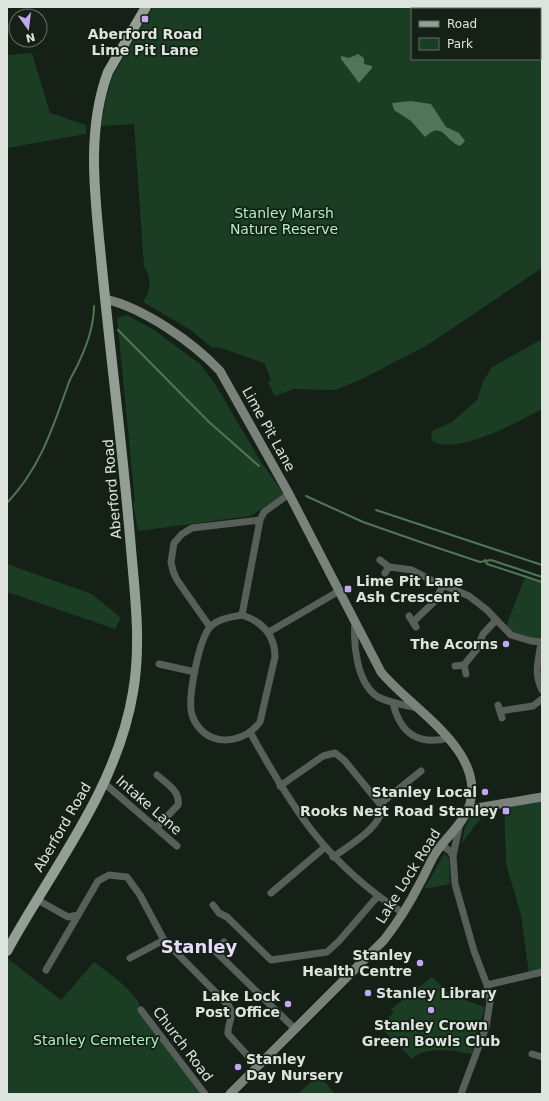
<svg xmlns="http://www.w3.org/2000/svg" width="549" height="1101" viewBox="0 0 549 1101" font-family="'DejaVu Sans',sans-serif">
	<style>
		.green { fill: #1a3d24; fill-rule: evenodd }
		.water { fill: #507559 }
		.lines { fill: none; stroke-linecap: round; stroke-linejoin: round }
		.stream { stroke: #507559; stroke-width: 2 }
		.street { stroke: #585e59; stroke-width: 7 }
		.secondary { stroke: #79837b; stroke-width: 9 }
		.primary { stroke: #939f95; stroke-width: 10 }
		.poi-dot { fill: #c3a7f2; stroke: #152017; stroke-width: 1.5 }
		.labels { text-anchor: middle; stroke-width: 3.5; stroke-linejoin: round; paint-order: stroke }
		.poi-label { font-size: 14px; font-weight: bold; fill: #dce4dd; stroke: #152017; text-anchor: end }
		.park-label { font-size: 14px; fill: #b0efbf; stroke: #152017 }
		.street-label { font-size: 14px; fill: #dce4dd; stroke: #152017 }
		.district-label { font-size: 18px; font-weight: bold; fill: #e6dcf8; stroke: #152017 }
	</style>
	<rect width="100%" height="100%" fill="#152017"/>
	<path class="green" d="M153,7H542V268L426,346L362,379L335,390L294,389L275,396L268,383L271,380L264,363L218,347L212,348L191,330L143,302C151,289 152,279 144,266L134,124L101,126L106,98L112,77ZM412,9H540V59H412Z
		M32,53L50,113L86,125V134L7,148V55Z
		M127,315L154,330L200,364L215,384L261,462L284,494L251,516L138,531L133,503L135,502L117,318Z
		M542,339V409C517,422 461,454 433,442L431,436L432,431L452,422L477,400L483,382L492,367Z
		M7,564L92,594L121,618L115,629L7,592Z
		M525,577L542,582V642L531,641L505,629Z
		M542,797V971L529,974L521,915L506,864L504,803Z
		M483,815L462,843L464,830L470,818Z
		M444,854L446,855L449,859L450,884L424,889Z
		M7,958L61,1000L94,962C107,972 139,993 141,1010L205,1094H8Z
		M432,977L451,995L485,1007L472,1054C454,1051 427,1045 412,1059L379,1026L394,1012L391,1009Z
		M319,1075L335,1094H297Z"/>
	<path class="water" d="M358,54L364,58V64L372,66V68L359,83L341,59V56L349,58Z
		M411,101L431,104L446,127L459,133L465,141L460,146C445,141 443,120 425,137L411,121L394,110L392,103Z"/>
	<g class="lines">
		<path class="stream" d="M118,330L209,422L259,466
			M306,496L363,522L426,544L480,562L491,560L542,577
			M7,503C41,467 53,427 69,382C72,375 76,369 79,362C87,345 94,326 94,306
			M376,510L542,565
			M485,560L487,564L542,582"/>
		<path class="street" d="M380,560L389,567L385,573
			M389,567L412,570L431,580L469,596L487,610L511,635L531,641L542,642
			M242,615C263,622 275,635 275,657L260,722C241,747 203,747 192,715C187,699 199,638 211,626C220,618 232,617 242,615Z
			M242,615L260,520L264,512L289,494
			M409,616L416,627
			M413,622L435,601L443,585
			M355,623C353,645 357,684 378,697C390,703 404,705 417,708
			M210,627L177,580L173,571L171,562L174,543L182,534L192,528L260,520
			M269,632L339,591
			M541,642C539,661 533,671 542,690
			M159,664L195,672
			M464,665L477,649L483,634L496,620
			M455,666L464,665L466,674
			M393,703C400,733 418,746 449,738
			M498,705L502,718
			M500,711L533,706L542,699
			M250,732C293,810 327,864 403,913
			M104,783L177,846
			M280,786L323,756L335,753L344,760L380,804C389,823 347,847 333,857
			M380,804L421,771
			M460,823L453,856L455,884L474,951L487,985L490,1002L486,1027L461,1094
			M156,828L178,805C181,792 166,783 157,775
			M441,845L450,851L453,856
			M271,893L324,848
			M36,899L68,917L78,915
			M213,905L219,913L227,917L271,960L327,952L339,941L377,897
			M224,942L215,951L294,1028
			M130,958L164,940
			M46,970L98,881L109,875L127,877L140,895L164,940L229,1006C235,1016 227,1024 228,1034L257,1066
			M487,985L542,972
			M141,1010L205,1094
			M532,1054L542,1057"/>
		<path class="secondary" d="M105,299C144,308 194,343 220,371L289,494L381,672C410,708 488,751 469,807C463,824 447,836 437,851C430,861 426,873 420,883C410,903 398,922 384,940L230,1094
			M469,806L477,808L542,797"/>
		<path class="primary" d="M7,951C53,867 117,789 133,692C142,641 134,588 130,537C122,444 110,351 101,258C95,197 86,131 108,72L146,7"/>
	</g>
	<g class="poi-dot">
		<rect x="141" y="15" width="8" height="8" rx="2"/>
		<rect x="344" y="585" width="8" height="8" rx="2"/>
		<circle cx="506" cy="644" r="4"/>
		<circle cx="485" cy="792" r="4"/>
		<rect x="502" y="807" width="8" height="8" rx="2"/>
		<circle cx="420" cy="963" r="4"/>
		<circle cx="368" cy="993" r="4"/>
		<circle cx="288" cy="1004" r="4"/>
		<circle cx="431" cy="1010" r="4"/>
		<circle cx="238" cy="1067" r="4"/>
	</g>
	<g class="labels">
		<g class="poi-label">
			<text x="145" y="39" text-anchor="middle">Aberford Road<tspan x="145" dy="16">Lime Pit Lane</tspan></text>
			<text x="356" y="586" text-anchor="start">Lime Pit Lane<tspan x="356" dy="16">Ash Crescent</tspan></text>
			<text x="498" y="649">The Acorns</text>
			<text x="477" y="797">Stanley Local</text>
			<text x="498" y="816">Rooks Nest Road Stanley</text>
			<text x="412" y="960">Stanley<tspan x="412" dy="16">Health Centre</tspan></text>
			<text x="376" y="998" text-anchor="start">Stanley Library</text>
			<text x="280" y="1001">Lake Lock<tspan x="280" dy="16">Post Office</tspan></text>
			<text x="431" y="1030" text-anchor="middle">Stanley Crown<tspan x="431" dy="16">Green Bowls Club</tspan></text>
			<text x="246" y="1064" text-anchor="start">Stanley<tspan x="246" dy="16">Day Nursery</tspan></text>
		</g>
		<g class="park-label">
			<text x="284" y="218">Stanley Marsh<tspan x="284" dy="16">Nature Reserve</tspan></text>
			<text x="96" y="1045">Stanley Cemetery</text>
		</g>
		<g class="street-label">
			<text transform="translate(269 429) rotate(61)" y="5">Lime Pit Lane</text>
			<text transform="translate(112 489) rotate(-95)" y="5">Aberford Road</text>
			<text transform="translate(149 805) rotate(41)" y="5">Intake Lane</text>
			<text transform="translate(62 827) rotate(-60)" y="5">Aberford Road</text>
			<text transform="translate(408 876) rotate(-58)" y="5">Lake Lock Road</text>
			<text transform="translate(183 1044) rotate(53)" y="5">Church Road</text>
		</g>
		<g class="district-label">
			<text x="199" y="953">Stanley</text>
		</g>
	</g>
	<rect width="549" height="1101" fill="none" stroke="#dce4dd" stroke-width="16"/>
	<rect x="411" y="8" width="130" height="52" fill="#152017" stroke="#656e66"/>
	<rect x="419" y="21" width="20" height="6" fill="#939f95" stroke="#656e66"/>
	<text x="447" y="28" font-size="12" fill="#dce4dd">Road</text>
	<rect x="419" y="38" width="20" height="12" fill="#1a3d24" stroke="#656e66"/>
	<text x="447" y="48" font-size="12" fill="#dce4dd">Park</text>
	<g transform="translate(28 28) rotate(166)"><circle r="19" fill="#152017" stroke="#656e66"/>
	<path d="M0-3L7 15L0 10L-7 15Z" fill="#c3a7f2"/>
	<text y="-6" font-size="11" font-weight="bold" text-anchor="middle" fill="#dce4dd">N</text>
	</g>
</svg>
